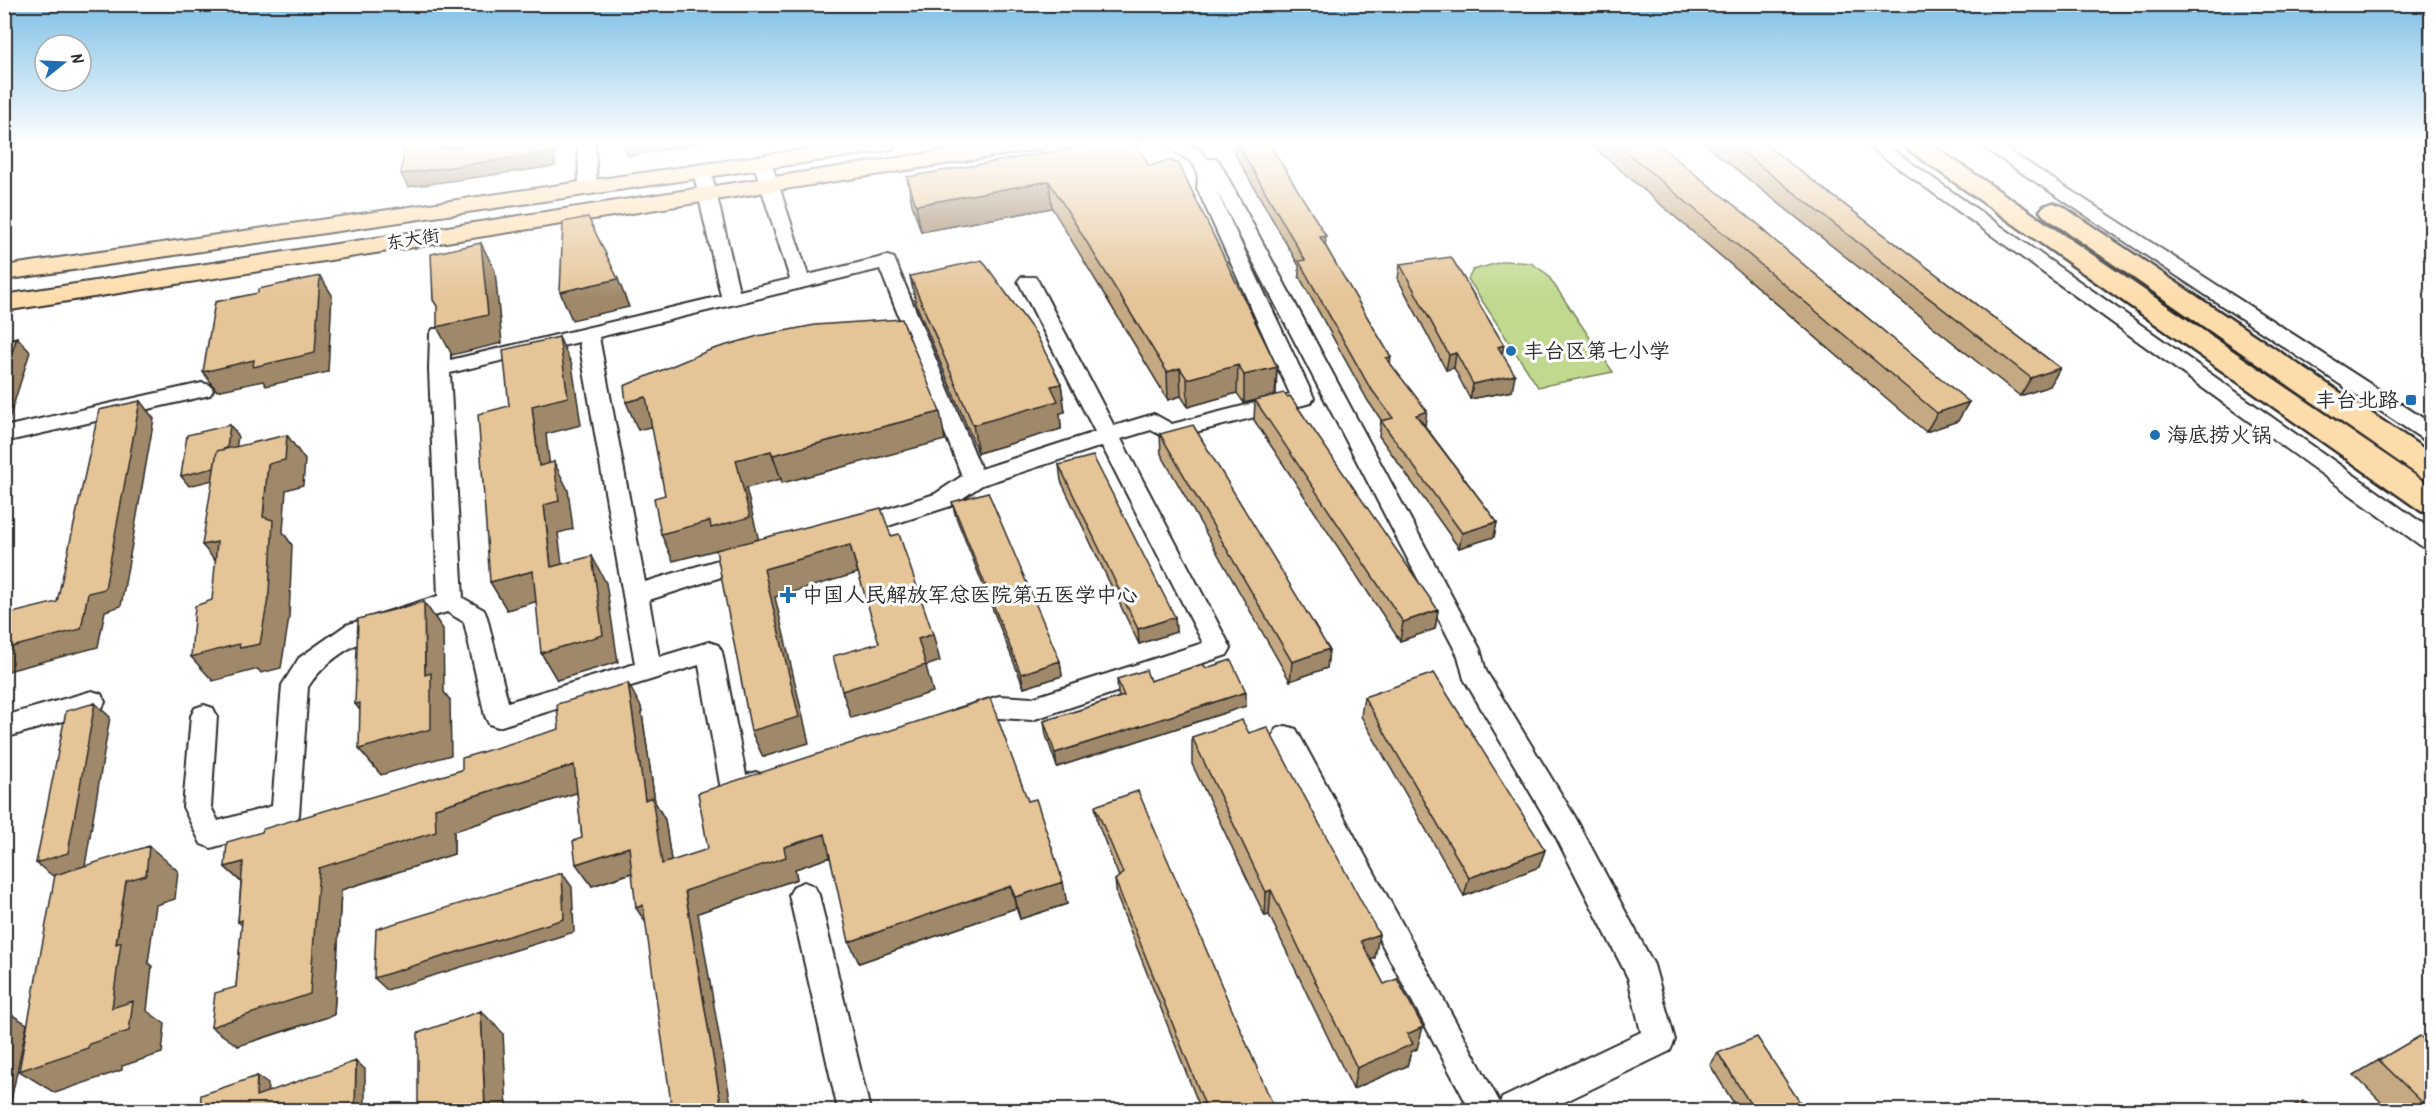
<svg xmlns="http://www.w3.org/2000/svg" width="2436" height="1115" viewBox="0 0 2436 1115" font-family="Kalam,'LXGW WenKai TC',sans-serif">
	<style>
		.green { fill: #c0d98f; stroke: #76825d; stroke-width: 1.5 }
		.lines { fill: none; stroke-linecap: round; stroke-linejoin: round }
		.minor-casing { stroke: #2b2b2b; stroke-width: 4 }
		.major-casing { stroke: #2b2b2b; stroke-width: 4 }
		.highway-casing { stroke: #2b2b2b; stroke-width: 5 }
		.minor { fill: #fff; fill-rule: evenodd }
		.major { fill: #fddcac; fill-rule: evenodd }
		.highway { fill: #fddcac; fill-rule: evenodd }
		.wall { fill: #c5a982; stroke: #2b2b2b; stroke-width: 1.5 }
		.shaded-wall { fill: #a0896a; stroke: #2b2b2b; stroke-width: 1.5 }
		.building { fill: #e5c497; stroke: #2b2b2b; stroke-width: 1.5 }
		.poi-dot { fill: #1f6fb2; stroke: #fff; stroke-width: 2 }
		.labels { text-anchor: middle; stroke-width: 6; stroke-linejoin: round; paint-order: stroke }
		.far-street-label { font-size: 18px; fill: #2b2b2b; stroke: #fff }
		.poi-label { font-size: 21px; fill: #2b2b2b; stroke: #fff; text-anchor: start }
	</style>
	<rect width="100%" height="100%" fill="#fff"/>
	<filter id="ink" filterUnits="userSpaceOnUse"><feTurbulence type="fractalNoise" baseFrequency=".0167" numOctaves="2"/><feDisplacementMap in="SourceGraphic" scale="12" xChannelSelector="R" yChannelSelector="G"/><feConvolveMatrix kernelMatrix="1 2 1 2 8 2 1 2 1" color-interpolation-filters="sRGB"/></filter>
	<g filter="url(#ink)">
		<path class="green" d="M1505,261L1531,263L1547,274L1613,372L1538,387L1468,279L1473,270Z"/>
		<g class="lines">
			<g class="minor-casing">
				<path id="minor" d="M578,143H595L597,188L594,192L588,193L579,188Z
					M1166,143C1182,142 1198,144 1207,159H1217L1220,163L1480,649L1486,671L1574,815L1654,965L1675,1040L1670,1051L1548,1110H1470L1276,745L1273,737L1276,729L1286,726L1296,729L1500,1103L1502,1098L1641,1032L1628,978L1554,833L1464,679L1458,656L1215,188L1314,398L1311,403L1168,439L1151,430L1121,439L1231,648L1227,655L1032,720L999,718L964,729L955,726L951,718L955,710L999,696L1032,698L1203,643L1102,446L982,485L951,506L853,537L845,534L841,528L845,522L935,494L962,476L880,269L599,337L645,582L751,550L759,553L763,559L759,565L649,600L659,657L709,642L718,645L722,652L746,775L756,772L766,776L770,784L766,792L735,802L725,798L721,790L699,665L498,727L489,724L485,716L464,622L447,612C397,628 338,640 308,687L299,815L295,824L211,848L201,844L183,807L191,716L195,708L204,705L213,708L217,716L211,807L218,821L272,806L282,685L299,658L346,625L438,596L429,369L430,334L433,329H447L450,334V360L721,296L693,171L702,166L711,171L739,291L790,279L753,162L762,157L771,162L808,275L887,256L894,258L981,469L1095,432L1018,281L1021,277H1035L1038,281L1114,426L1154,414L1172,424L1290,394L1197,188C1202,156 1181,162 1166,143ZM579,342L635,664L508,702L487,617L484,610L463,598L450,373Z
					M1864,143H1883L2432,530V551L2424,548Z
					M1977,143H1997L2432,424V442L2424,440Z
					M202,383L210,385L213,390L210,395L4,442V427Z
					M92,691L101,694L105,702L101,710L4,738V716Z
					M804,882L814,886L819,895L870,1110H838L789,895L794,886Z"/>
			</g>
			<g class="major-casing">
				<path id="major" d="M848,143L895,144L892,149L884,151L4,280V266Z
					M995,143H1046L1043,148L1035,150L4,311V295Z"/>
			</g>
			<g class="highway-casing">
				<path id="highway" d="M1902,143H1929L2432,487V514L2421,511L1906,148Z
					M2053,203L2062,206L2432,454V480L2421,477L2044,216L2040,211L2044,206Z"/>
			</g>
			<use href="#minor" class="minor"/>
			<use href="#major" class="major"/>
			<use href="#highway" class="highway"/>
		</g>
		<path class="wall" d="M1235,143H1269L1425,426L1497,522L1494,537L1459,548L1379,436L1381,421H1382L1368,401L1299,276V266L1235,154Z
			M1589,143H1656L1763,230L1958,421L1926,432Z
			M1703,143H1763L2060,368L2050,386L2020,396Z
			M1149,166L1277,367L1276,395L1287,397L1438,610L1435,629L1400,641L1254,420L1255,401L1244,403L1237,393L1188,407L1181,396L1168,400L1052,208L921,232L912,204L907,177Z
			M1400,264L1512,391L1470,399L1454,368L1446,370L1398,279Z
			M910,276L1061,384L1065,412L1060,413L1061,429L978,453L916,304Z
			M1160,434L1329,649L1327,668L1290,681L1161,454Z
			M1059,465L1175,617L1176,632L1139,644L1061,481Z
			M952,502L1060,661L1062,676L1024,688L956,517Z
			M1206,668L1246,706L1057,767L1046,735L1044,721L1119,697L1118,694L1117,679L1150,681Z
			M1364,697L1545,850L1539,867L1464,896L1361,716Z
			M641,707L655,802L665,820L671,861L1028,801L1067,904L1020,919L1016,908L859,963L830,857L795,869L797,879L698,913L645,921L632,873L592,886L582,838L577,792L454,831V854L341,890L334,1015L238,1046L236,987L242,925L238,922L241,882L225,867L262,832L462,770Z
			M1249,733L1379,934L1375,958L1371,959L1417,1049L1411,1052L1407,1066L1353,1089L1269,915L1265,916L1192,764V737Z
			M1095,806L1273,1110H1201L1117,897L1115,880L1119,877L1098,824Z
			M1718,1053L1805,1110H1738L1710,1065Z
			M2379,1060L2432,1110H2389L2354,1075Z"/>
		<path class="shaded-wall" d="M440,143H448L446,162L440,149Z
			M549,143H555V166L408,187L401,174Z
			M623,143H704L628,156Z
			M1049,181L1052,208L921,232L916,205Z
			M1326,236L1325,250L1320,237Z
			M481,243L495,271L502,343L452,355L437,327Z
			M320,276L332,295L328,372L266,386L263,381L217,391L203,372Z
			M618,279L629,307L572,320L560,292Z
			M17,337L30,352L8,422H4V376Z
			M559,337L572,365L581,425L546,434L553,494L539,466L532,406Z
			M1504,345L1501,360L1498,347Z
			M1456,353L1454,368L1446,370L1449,355Z
			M1391,357L1389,372L1386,358Z
			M1238,365L1237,393L1188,407L1187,379Z
			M1277,367L1275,395L1244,403V375Z
			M1180,368L1181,396L1168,400L1167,372Z
			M2060,368L2050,386L2020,396L2031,378Z
			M1515,375L1512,391L1470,399L1473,384Z
			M1061,384L1065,412L1060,413L1061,429L978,453L973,425L1051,386Z
			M646,397L658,425L638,430L626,402Z
			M140,401L154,419L121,606L105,611L98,647L4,672V649L88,593Z
			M1969,402L1958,421L1926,432L1937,413Z
			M1427,411L1425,426L1416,415Z
			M940,412L945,440L782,483L773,455Z
			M230,425L238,435L233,475L189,486L181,476Z
			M287,435L305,460L303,485L286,490L283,532L292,545L289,618L281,668L261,673L258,669L213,681L191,657L263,517L268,464Z
			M771,451L781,479L746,488L760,545L723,556L720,549L673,561L661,534L736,460Z
			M554,462L568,490L573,529L558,533L566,594L551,567L544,505Z
			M1497,522L1494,537L1459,548L1462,533Z
			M217,542L223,570L202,545Z
			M850,545L858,573L775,597L809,743L763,757L751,731L764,569Z
			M592,556L606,583L618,662L557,680L541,653Z
			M533,571L548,598L507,610L490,582Z
			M424,602L443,629L444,692L450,700L451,755L381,775L359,749L425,675Z
			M1438,610L1435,629L1400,641L1403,622Z
			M1175,617L1176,632L1139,644L1138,629Z
			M933,634L940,661L926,666L933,692L851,718L842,691L918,639Z
			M1329,649L1327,668L1290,681L1292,662Z
			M1060,661L1062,676L1024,688L1021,674Z
			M628,683L641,707L655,802L665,820L675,886L662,864L645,800Z
			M1246,692V706L1057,767L1055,753Z
			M95,703L110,717L85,866L53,876L36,863Z
			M360,703L376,731L355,704Z
			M574,765L589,789L454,831V854L341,890L334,1015L238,1046L211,1027L319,868L435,808Z
			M825,834L834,856L795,869L797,879L698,913L732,1110H722L685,891L784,847Z
			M149,846L178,871L175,899L156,905L148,963L152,966L147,1011L165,1024L162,1053L122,1066V1070L55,1093L19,1071L89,1044L112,1008L116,944L126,881Z
			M629,847L643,869L592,886L576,864Z
			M1545,850L1539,867L1464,896L1469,878Z
			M243,862L249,889L225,867Z
			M562,873L572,887L574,932L387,990L374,978Z
			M1063,882L1067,904L1020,919L1015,897Z
			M1011,886L1016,908L859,963L849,942Z
			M1271,890L1269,915L1265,916L1266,892Z
			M643,905L650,929L636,908Z
			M1379,934L1375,958L1357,965L1361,941Z
			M4,982L8,984L4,1006Z
			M4,1010L27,1024L9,1110H4Z
			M481,1011L503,1033L507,1110H485Z
			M1423,1027L1417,1049L1411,1052L1407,1066L1353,1089L1357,1068L1407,1034Z
			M356,1061L365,1069V1110H355Z
			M257,1076L268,1084L267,1103L256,1096Z
			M1273,1105V1110H1261Z"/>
		<path class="building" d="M405,143H440V149L478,143H549V153L401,174Z
			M1101,143H1137L1149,166L1169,160L1179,164L1277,367L1244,375L1238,365L1187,379L1180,368L1167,372L1049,181L916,205L907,177Z
			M1237,143H1269L1326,236L1320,237L1391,357L1386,358L1427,411L1416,415L1497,522L1462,533L1381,421L1393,418L1369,386L1299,261L1305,260Z
			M1616,143H1656L1764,229H1761L1969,402L1937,413Z
			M1731,143H1763L2060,368L2031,378Z
			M588,217L618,279L560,292L563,222Z
			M481,243L488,315L437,327V306L433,300L431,254Z
			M1451,257L1504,345L1498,347L1515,375L1473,384L1456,353L1449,355L1400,264Z
			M982,260L1036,334L1061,384L1051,386L1058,401L973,425L910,276Z
			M320,276L315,353L253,367L254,360L203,372L215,302L258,293V289Z
			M902,319L940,412L773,455L771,451L736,460L750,517L711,528L710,521L661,534L654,498L665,495L646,397L626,402L624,386L710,350L758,336L815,325Z
			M17,337L4,376V340Z
			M559,337L568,397L532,406L539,466L554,462L559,501L544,505L551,567L592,556L603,635L541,653L533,571L490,582L478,414L509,406L503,350Z
			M1284,393L1287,397L1290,396L1438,610L1403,622L1255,400Z
			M140,401L105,589L88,593L81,629L4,649V615L57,602L99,410Z
			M230,425L227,448L217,451L214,468L181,476L187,435Z
			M1193,425L1329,649L1292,662L1160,434Z
			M287,435L285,460L268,464L263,517L273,520L269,593L260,644L240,648L239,644L191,657L195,606L212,600L217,542L202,545L217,451Z
			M1093,456L1175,617L1138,629L1059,465Z
			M988,492L1060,661L1021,674L952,502Z
			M881,508L891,536L899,534L933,634L918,639L926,665L842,691L833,656L879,643L850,545L764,569L799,717L751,731L716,550Z
			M424,602L425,675L431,673V729L359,749L360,703L355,704L358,619Z
			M1231,660L1246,692L1055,753L1044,721L1124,696L1117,679L1146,670L1150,681L1203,664L1206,668Z
			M1434,673L1545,850L1469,878L1364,697Z
			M628,683L645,800L652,797L662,864L708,849L698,793L990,698L1028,801L1036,799L1063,882L1015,897L1011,886L849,942L825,834L784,847L786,857L685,891L722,1110H672L643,905L636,908L629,847L576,864L573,841L582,838L574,765L435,808L436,832L319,868L310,994L211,1027L215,993L236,987L242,920L238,922L243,862L225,867L227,842L262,832L263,829L462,770V758L559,729L557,704Z
			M95,703L68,853L36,863L66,711Z
			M1242,720L1249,733L1267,727L1379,934L1361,941L1384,984L1397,979L1423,1027L1407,1034L1413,1044L1357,1068L1271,890L1266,892L1192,737Z
			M1138,791L1273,1105L1261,1110H1207L1115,880L1123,873L1095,806Z
			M149,846L146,875L126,881L116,944L121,942L112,1008L133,1001L129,1031L89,1044L88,1048L19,1071L55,875Z
			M562,873L564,919L374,978L376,929Z
			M481,1011L485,1110H418V1033Z
			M2420,1036L2432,1047V1110H2430L2379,1060Z
			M1757,1037L1805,1110H1754L1718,1053Z
			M356,1061L355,1110H200L201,1095L257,1076L256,1096Z
			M2303,1101L2311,1110H2286Z"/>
	</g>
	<linearGradient id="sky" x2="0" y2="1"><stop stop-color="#80c0e6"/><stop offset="0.48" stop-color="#fff"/><stop offset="1" stop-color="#fff" stop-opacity="0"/></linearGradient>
	<rect width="2436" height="299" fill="url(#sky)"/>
	<g class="poi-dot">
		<circle cx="1511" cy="351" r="6"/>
		<rect x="2405" y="394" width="12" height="12" rx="3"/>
		<circle cx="2155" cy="435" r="6"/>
		<path d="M785 586h6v6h6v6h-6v6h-6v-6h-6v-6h6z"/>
	</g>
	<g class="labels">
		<g class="far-street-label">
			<text transform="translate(413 239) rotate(-9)" y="6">东大街</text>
		</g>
		<g class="poi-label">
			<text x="1523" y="358">丰台区第七小学</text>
			<text x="2399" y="407" text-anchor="end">丰台北路</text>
			<text x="2167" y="442">海底捞火锅</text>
			<text x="802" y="602">中国人民解放军总医院第五医学中心</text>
		</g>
	</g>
	<rect width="2436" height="1115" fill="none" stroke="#fff" stroke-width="24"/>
	<rect x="12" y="12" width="2412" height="1091" fill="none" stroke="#2b2b2b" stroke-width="2" filter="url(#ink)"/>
	<g transform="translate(63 63) rotate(72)"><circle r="28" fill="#ffffff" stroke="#aaaaaa" stroke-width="1.5"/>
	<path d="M0-4.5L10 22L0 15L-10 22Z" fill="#1f6fb2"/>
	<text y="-9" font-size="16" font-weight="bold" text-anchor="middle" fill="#2b2b2b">N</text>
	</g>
</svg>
